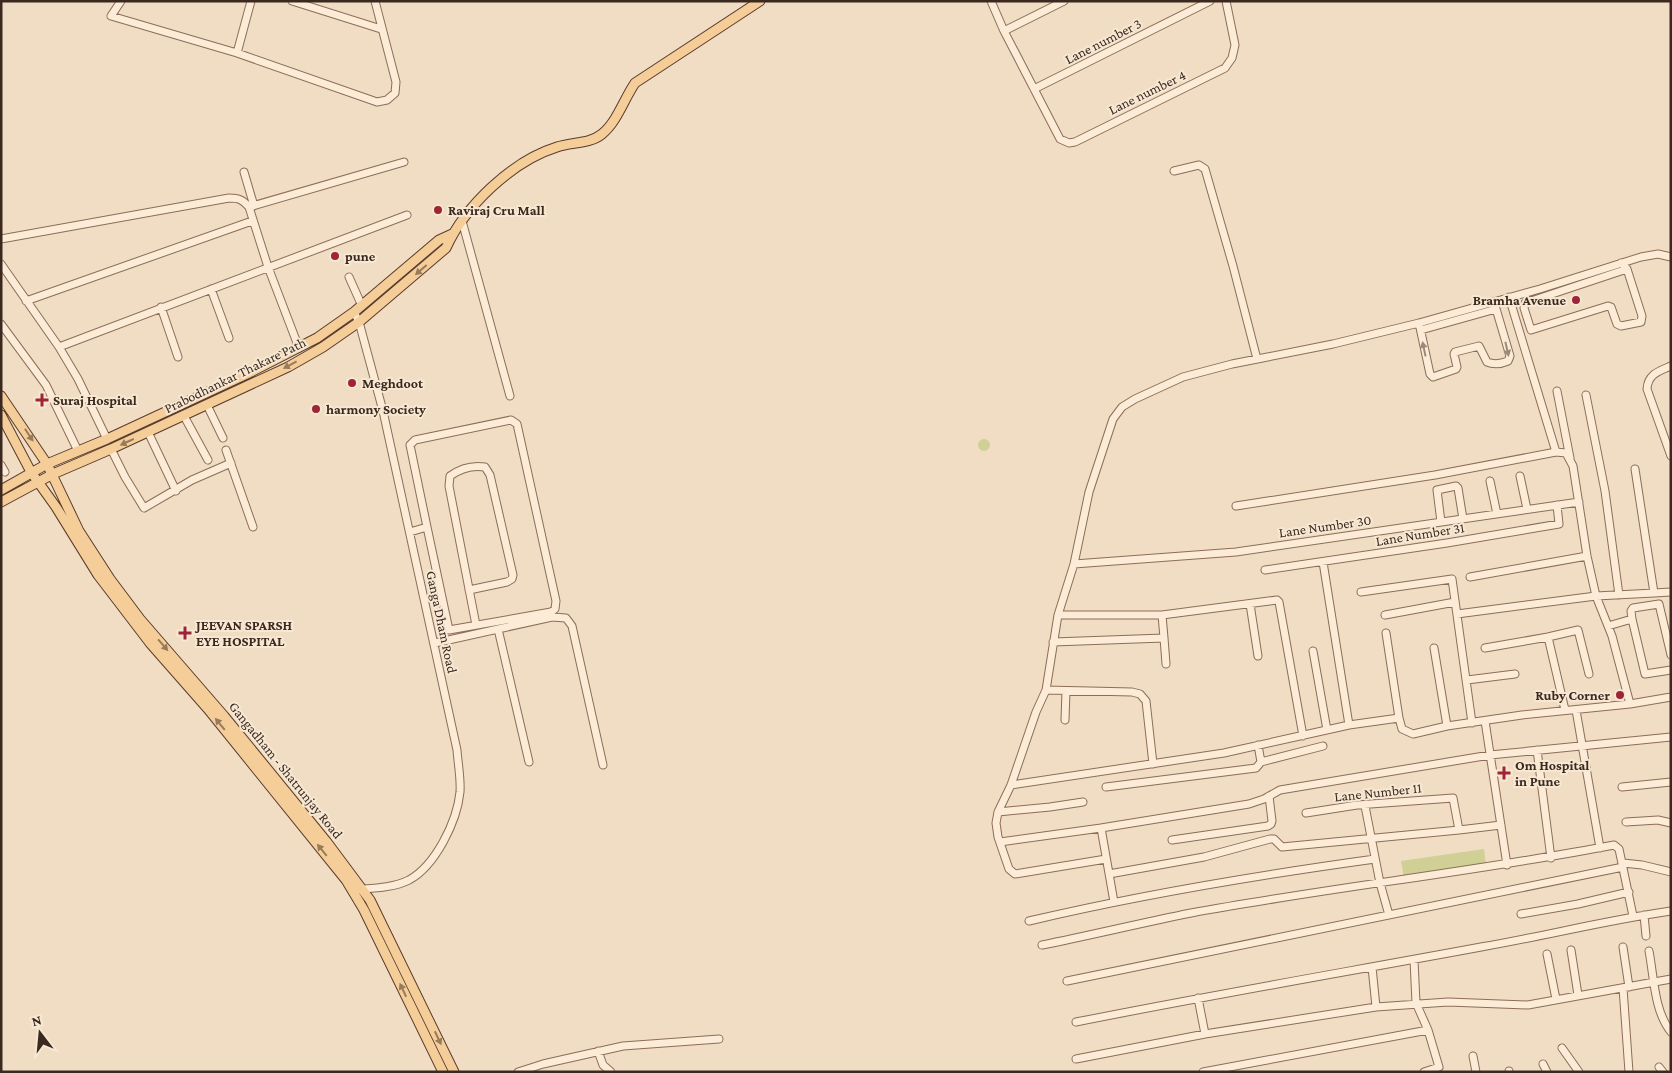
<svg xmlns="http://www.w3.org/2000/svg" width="1672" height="1073" viewBox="0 0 1672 1073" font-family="'Crimson Pro',serif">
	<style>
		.green { fill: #cfcf96 }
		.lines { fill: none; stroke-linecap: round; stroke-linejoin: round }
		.minor-casing { stroke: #8c6d59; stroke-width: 9 }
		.major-casing { stroke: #593c2d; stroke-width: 11 }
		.minor { stroke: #fbebd7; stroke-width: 7 }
		.major { stroke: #f5cd99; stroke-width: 9 }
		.oneway { fill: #987a5c }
		.oneway2 { fill: #9b8a7a }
		.poi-dot { fill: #9e2536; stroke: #f7e8d3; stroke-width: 2 }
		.labels { text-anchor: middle; stroke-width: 4; stroke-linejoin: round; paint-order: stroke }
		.street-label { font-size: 14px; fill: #3b281e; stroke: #f7e8d3 }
		.poi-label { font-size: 14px; font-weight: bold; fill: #3b281e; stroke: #f7e8d3; text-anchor: start }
	</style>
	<rect width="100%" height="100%" fill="#f0ddc3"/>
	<path class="green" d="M978 445a6 6 0 1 1 12 0a6 6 0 1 1-12 0Z
		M1484,849L1486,866L1404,878L1401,861Z"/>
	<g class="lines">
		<g class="minor-casing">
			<path id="minor" d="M121,1L111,16L237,53L377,102L387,100L395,93L396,82L375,1
				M292,1L381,29
				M991,1L1004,31L1060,139L1069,143L1075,142L1225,68L1232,58L1235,45L1226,1
				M1004,31L1064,1
				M237,53L251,1
				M1034,89L1210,1
				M1174,171L1199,165L1205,169L1233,266L1257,359
				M244,172L254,206
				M249,207L268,267L299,348
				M462,221L510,396
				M1,239L229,198C239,198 243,200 249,207L404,162
				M1621,263L1627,269L1642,316L1641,322L1621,326L1617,324L1611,307L1608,306L1531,330L1524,308L1525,303L1627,269
				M1,264L59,347L78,379L107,439
				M349,277L362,306
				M211,289L229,338
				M1509,297L1556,452L1566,453L1573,466L1587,556L1596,596L1612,636L1630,704
				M26,301L252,221
				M161,307L178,357
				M354,312L359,322L383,411L457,750C458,764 461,779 460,792C457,822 435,866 409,880C395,887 378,888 363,889
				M1419,323L1430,374L1433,377L1456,369L1457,367L1454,354L1455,352L1479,346L1487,362C1494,365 1501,364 1508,361L1510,356L1494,302
				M1,324L46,385L78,451
				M1421,330L1496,309
				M59,347L407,215
				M1671,366C1659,371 1648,374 1647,389L1671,456
				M1557,391L1570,458
				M1586,395L1605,491L1619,595
				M207,405L223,438
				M184,416L208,460
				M148,432L176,491
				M111,449L125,477L144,508L192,480L231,463
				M226,450L253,527
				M1,465L5,472
				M1520,476L1527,509
				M1490,481L1497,514
				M1236,506L1435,475L1556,452
				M1441,522L1437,490L1456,486L1458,488L1463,519
				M410,532L427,527L410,445L415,440L511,420L517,424L556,601L555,609L551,612L449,630L427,527
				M1323,562L1349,725
				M1074,564L1236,552L1579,502
				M1265,570L1447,543L1559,524L1557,505
				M1470,577L1587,556
				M469,590L507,582L512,579L513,575L490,475L485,467C472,465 461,468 450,476L449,486L476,625
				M1361,592L1452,579L1472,723
				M1654,593L1671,592
				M1250,604L1258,656
				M1457,614L1596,596L1654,593L1635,469
				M1058,615H1162L1277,600L1279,602L1303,736
				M1385,615L1455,602
				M1632,619L1631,611L1633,608L1659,604L1671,655
				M1608,626L1632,619L1645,674L1671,670
				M498,629L529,762
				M1386,633L1399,718
				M1548,637L1578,630L1589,674
				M1164,638L1166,664
				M1053,642L1164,638L1162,615
				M435,643L552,617L566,618L572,626L603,765
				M1434,648L1447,726
				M1485,648L1548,637L1565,710
				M1313,651L1327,730
				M1467,680L1515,674
				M1046,690L1132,692L1140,694L1146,701L1153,764
				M1576,710L1600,848
				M1065,720L1066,691
				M1485,721L1507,865
				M1537,750L1551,858
				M1261,762L1323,746
				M1011,785L1224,753L1349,725L1399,718L1402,729L1413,734L1447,726L1522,715L1630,704L1671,697
				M1106,787L1256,768L1261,762L1258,745
				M1622,787L1671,782
				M1365,806L1380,883L1389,915
				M998,812L1050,807L1083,802
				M1626,822L1658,820L1671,823
				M1101,828L1114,902
				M1459,830L1501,825
				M1172,840L1268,826L1271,824L1272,821L1269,796
				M1000,842L1101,828L1249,804L1264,799L1280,790L1490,755L1671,737
				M1106,859L1015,874L1009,869L998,837L996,823L998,812L1011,785L1036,712L1046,690L1058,615L1074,564L1089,492L1113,419L1122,407L1135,399L1183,377L1232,364L1333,344L1419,323L1540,289L1641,257L1658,254L1671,257
				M1623,863L1642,865L1671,872
				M1109,874L1204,857L1270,839H1274L1282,847L1459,830L1453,798L1357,805L1306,813
				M1521,914L1578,904L1629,892
				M1644,915L1646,936
				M1029,921C1143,894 1259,875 1375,859
				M1042,945C1092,935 1141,923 1191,913C1332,887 1474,872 1614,845L1619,849L1633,916
				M1623,947L1629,987
				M1571,950L1578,995
				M1649,951C1654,977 1654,1011 1671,1032
				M1547,954L1556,999
				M1414,960L1416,1003L1428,1030L1439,1067L1424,1072
				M1372,967L1376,1007
				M1067,981L1623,867
				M1623,988L1629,1072
				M1198,998L1205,1034
				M1076,1022C1211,995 1346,972 1481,947C1545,936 1607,920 1671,911
				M1562,1048L1579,1072
				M598,1051L603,1065L611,1072
				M1473,1056L1476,1072
				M1076,1059L1205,1034L1376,1007L1448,1002L1528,1005L1671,979
				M1543,1064L1547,1072
				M1659,1067L1663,1072
				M1509,1071V1072
				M518,1072L543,1064L623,1046L719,1039
				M1203,1072L1428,1030"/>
		</g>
		<g class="major-casing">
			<path id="major" d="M1,396L47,464L79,531L110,579L140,619L224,716L326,841L370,900L454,1072
				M1,415L31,472L56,507L98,575L150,643L208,709L346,880L364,910L443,1072
				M1,490L47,464L107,439L247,374L317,338L354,312L439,240L452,234
				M1,502L53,474L111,449L288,367L323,347L359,322L446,248C465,206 512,161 557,147C571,142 590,144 602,134C617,122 624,99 635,83L760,1"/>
		</g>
		<use href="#minor" class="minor"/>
		<use href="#major" class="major"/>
	</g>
	<defs><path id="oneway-solid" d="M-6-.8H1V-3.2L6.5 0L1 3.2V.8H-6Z" transform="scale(1.25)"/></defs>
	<g class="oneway">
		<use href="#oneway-solid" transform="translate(421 270) rotate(139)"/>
		<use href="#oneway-solid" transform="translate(290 365) rotate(152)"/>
		<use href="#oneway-solid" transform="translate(29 435) rotate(57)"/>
		<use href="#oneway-solid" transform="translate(127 442) rotate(155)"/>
		<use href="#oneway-solid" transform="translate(163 645) rotate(49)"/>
		<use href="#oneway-solid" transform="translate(220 724) rotate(-129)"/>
		<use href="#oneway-solid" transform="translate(322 850) rotate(-129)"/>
		<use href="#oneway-solid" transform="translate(403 990) rotate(-115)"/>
		<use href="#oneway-solid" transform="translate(438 1038) rotate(65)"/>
	</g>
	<g class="oneway2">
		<use href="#oneway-solid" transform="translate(1424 349) rotate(-102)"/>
		<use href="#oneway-solid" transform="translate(1507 349) rotate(77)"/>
	</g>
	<g class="poi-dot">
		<circle cx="438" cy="210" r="5"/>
		<circle cx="335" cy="256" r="5"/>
		<circle cx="1576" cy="300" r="5"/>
		<circle cx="352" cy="383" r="5"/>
		<path d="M39.5 392.5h5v5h5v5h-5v5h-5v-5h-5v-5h5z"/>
		<circle cx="316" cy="409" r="5"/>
		<path d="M182.5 625.5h5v5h5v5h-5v5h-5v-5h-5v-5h5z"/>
		<circle cx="1620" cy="695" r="5"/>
		<path d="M1501.5 765.5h5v5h5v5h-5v5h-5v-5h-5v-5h5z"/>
	</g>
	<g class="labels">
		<g class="street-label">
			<text transform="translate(1103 41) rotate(-27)" y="5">Lane number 3</text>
			<text transform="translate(1147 92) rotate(-26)" y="5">Lane number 4</text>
			<text transform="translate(235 375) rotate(-26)" y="5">Prabodhankar Thakare Path</text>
			<text transform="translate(1325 526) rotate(-8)" y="5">Lane Number 30</text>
			<text transform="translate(1420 534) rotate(-9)" y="5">Lane Number 31</text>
			<text transform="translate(442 622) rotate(78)" y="5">Ganga Dham Road</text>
			<text transform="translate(286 770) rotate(51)" y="5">Gangadham - Shatrunjay Road</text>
			<text transform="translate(1378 792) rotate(-6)" y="5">Lane Number 11</text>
		</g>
		<g class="poi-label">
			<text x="448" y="215">Raviraj Cru Mall</text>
			<text x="345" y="261">pune</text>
			<text x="1566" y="305" text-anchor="end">Bramha Avenue</text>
			<text x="362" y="388">Meghdoot</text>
			<text x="53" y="405">Suraj Hospital</text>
			<text x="326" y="414">harmony Society</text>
			<text x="196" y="630">JEEVAN SPARSH<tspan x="196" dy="16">EYE HOSPITAL</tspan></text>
			<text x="1610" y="700" text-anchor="end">Ruby Corner</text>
			<text x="1515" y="770">Om Hospital<tspan x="1515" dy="16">in Pune</tspan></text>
		</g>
	</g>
	<rect width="1672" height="1073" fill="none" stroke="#3b281e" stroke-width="5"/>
	<g transform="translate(40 1033) rotate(344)" stroke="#f7e8d3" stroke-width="4" paint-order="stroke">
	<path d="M0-4L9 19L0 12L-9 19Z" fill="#3b281e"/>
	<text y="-8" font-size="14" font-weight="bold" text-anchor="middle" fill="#3b281e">N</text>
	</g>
</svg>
